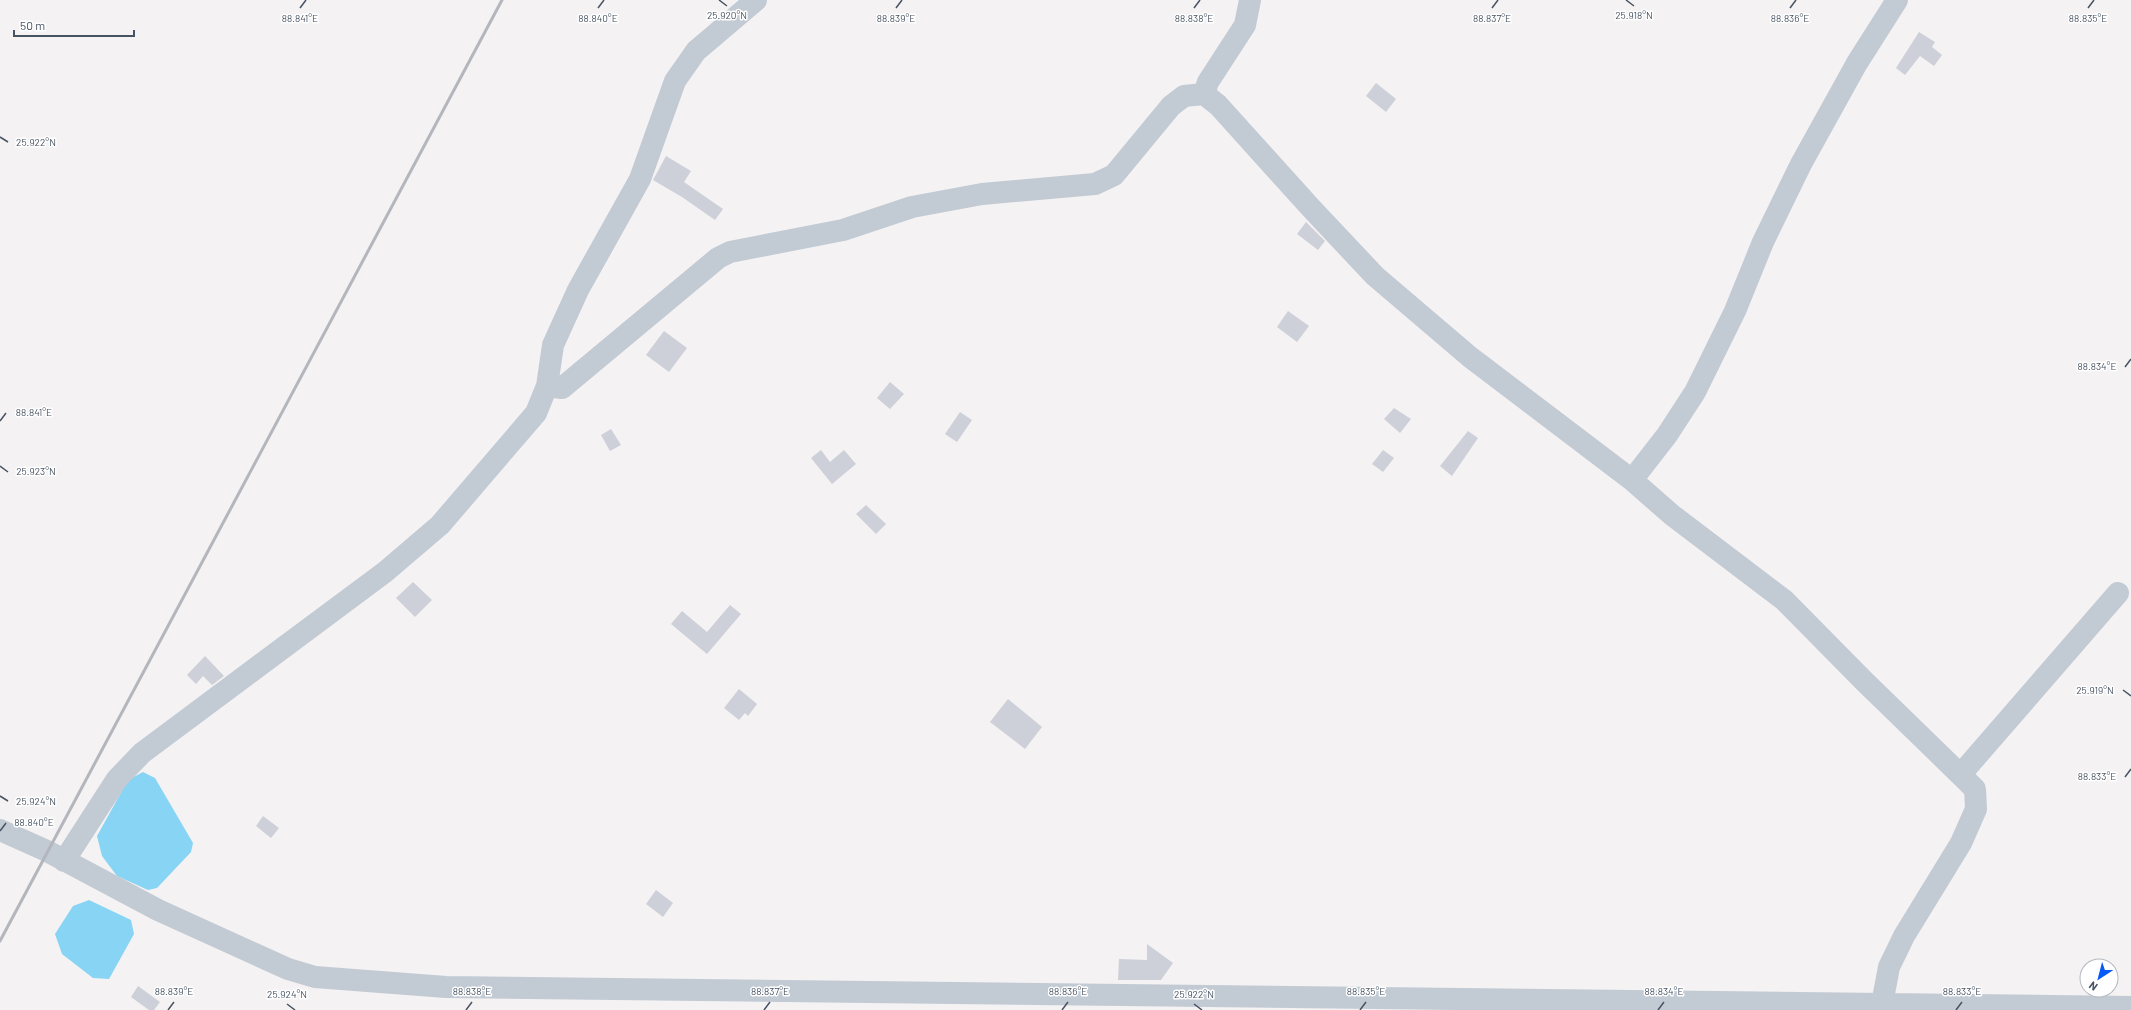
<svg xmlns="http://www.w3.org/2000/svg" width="2131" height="1010" viewBox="0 0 2131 1010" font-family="Barlow,sans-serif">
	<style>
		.water { fill: #87d4f5 }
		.building { fill: #cdd0d8 }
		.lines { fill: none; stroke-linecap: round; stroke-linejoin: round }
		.minor { stroke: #c2cad4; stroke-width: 22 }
		.rail { stroke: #b3b6bd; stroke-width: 3 }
		.ticks { fill: none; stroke: #475362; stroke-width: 1.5 }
		.ticks-label { font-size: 10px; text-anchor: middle; fill: #475362; stroke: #fff; stroke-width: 3; stroke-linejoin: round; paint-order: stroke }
	</style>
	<rect width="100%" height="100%" fill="#f4f2f2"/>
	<path class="water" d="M143,772L155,778L193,843L191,852L157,888L148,890L117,876L102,856L97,836L128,780Z
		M89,900L131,920L134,934L109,979L93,978L62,954L55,934L73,906Z"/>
	<path class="building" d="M1919,32L1935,42L1932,47L1942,55L1934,66L1920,56L1905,75L1896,68Z
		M1376,83L1396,99L1386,112L1366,96Z
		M666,156L691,171L684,182L723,209L715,220L682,197L653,180Z
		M1306,222L1325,241L1318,250L1297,234Z
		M1288,311L1309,326L1297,342L1277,327Z
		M664,331L687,348L669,372L646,355Z
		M890,382L904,394L890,409L877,398Z
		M1394,408L1411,419L1400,433L1384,419Z
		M960,412L972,420L957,442L945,434Z
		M611,429L621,445L610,451L601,435Z
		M1468,431L1478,438L1452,476L1440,466Z
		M821,450L830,462L844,450L856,464L832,484L811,458Z
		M1383,450L1394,458L1383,472L1372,464Z
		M866,505L886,524L876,534L856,514Z
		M413,582L432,600L415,617L396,598Z
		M730,605L741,614L707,654L671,624L682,611L707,632Z
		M205,656L224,676L212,685L203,676L196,684L187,675Z
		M739,689L757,704L748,716L745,713L739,720L724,708Z
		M1008,699L1042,727L1025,749L990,722Z
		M263,816L279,828L271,838L256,826Z
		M656,890L673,903L663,917L646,904Z
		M1147,944L1173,963L1161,980H1118L1119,959L1147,960Z
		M138,986L160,1002L154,1010H149L131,997Z"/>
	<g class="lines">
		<path class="minor" d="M1204,94L1208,82L1245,25L1250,0
			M547,386L562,388L718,258L730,252L843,230L912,207L982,194L1095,184L1114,175L1171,106L1184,96L1204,94L1218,105L1311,208L1375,276L1470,357L1632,480L1672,515L1784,600L1864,681L1975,789L1976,809L1961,843L1904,936L1889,967L1882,1004
			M1632,480L1667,435L1695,392L1735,311L1763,242L1801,164L1857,63L1897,0
			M1961,774L2118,593
			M0,830L47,851L158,910L288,969L315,977L446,987L2131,1007
			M64,861L117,779L142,753L385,572L440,525L536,413L547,386L553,345L578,290L640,179L675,81L696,51L756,0"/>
		<path class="rail" d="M0,941L502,0"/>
	</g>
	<path class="ticks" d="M719,0L727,6M1626,0L1634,6M300,8L306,0M598,8L604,0M896,8L902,0M1194,8L1200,0M1492,8L1498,0M1790,8L1796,0M2088,8L2094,0M0,137L8,142M2125,367L2131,359M0,421L6,413M0,466L8,472M2123,690L2131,696M2125,777L2131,769M0,796L8,801M0,831L6,823M287,1004L295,1010M1194,1004L1202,1010M168,1010L174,1002M466,1010L472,1002M764,1010L770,1002M1062,1010L1068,1002M1360,1010L1366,1002M1658,1010L1664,1002M1956,1010L1962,1002"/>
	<g class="ticks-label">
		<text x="727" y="19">25.920°N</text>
		<text x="1634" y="19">25.918°N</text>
		<text x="300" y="22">88.841°E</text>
		<text x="598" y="22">88.840°E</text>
		<text x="896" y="22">88.839°E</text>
		<text x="1194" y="22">88.838°E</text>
		<text x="1492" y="22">88.837°E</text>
		<text x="1790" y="22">88.836°E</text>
		<text x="2088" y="22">88.835°E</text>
		<text x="36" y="146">25.922°N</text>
		<text x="2097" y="370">88.834°E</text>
		<text x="34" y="416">88.841°E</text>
		<text x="36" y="475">25.923°N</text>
		<text x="2095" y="694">25.919°N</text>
		<text x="2097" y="780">88.833°E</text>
		<text x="36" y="805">25.924°N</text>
		<text x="34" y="826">88.840°E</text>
		<text x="174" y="995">88.839°E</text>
		<text x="472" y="995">88.838°E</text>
		<text x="770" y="995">88.837°E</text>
		<text x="1068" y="995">88.836°E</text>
		<text x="1366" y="995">88.835°E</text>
		<text x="1664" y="995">88.834°E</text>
		<text x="1962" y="995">88.833°E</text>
		<text x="287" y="998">25.924°N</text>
		<text x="1194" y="998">25.922°N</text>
	</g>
	<g transform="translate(2099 978) rotate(216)"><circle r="19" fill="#ffffff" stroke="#b5bac0"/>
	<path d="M0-3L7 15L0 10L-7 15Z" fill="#085af8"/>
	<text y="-6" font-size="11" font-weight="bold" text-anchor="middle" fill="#475362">N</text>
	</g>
	<path d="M14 30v6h120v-6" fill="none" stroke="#475362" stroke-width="2"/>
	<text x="20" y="30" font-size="12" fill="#475362" stroke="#ffffff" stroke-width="3" paint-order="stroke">50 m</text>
</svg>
